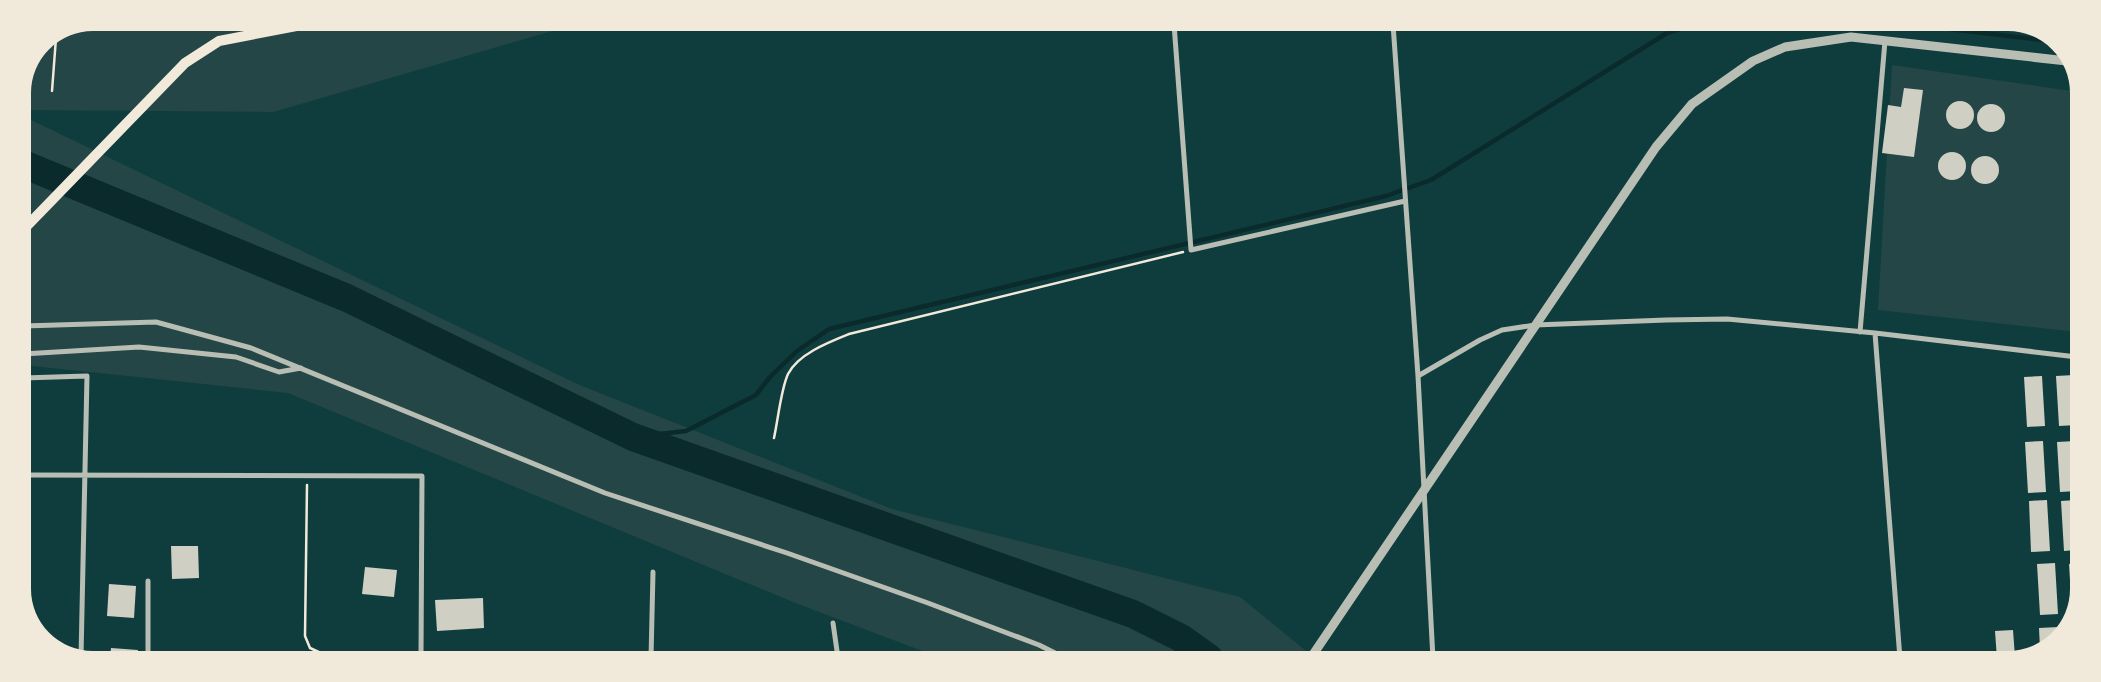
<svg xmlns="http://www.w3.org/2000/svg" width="2101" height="682" viewBox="0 0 2101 682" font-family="'Archivo Narrow',sans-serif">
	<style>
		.green { fill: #244646 }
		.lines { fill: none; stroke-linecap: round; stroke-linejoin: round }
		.stream { stroke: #0a2a2b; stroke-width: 4.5 }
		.river { stroke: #0a2a2b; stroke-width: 28 }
		.building { fill: #cfcfc3 }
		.path { stroke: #f1e9da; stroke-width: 2.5 }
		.minor { stroke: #b8beb3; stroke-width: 5 }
		.tertiary { stroke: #b8beb3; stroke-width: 9 }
		.secondary { stroke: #f1e9da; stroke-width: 10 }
	</style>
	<rect width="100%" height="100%" fill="#0f3d3e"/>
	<path class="green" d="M93,23H580L273,112L23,110V93L43,43Z
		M1892,65L2078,92L2077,332L1878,310Z
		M23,116L577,384L892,509L1240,597L1316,659L941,658L798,604L288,393L23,365Z"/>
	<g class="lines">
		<path class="stream" d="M1915,25L2052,41
			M633,437L686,431L756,395L770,377L797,351L829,329L1386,196L1431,180L1667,33L1692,25"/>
		<path class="river" d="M23,164L347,298L633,437L1133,614L1181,638L1209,658"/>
	</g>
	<path class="building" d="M1904,88L1923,90L1914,157L1882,153L1888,105L1901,107Z
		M1946 115a14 14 0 1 1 28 0a14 14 0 1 1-28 0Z
		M1977 118a14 14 0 1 1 28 0a14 14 0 1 1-28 0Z
		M1938 166a14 14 0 1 1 28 0a14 14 0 1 1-28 0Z
		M1971 170a14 14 0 1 1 28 0a14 14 0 1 1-28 0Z
		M2074,375L2077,425L2059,426L2056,376Z
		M2042,376L2045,426L2027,427L2024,377Z
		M2043,441L2046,492L2028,493L2025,442Z
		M2075,441L2077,491L2060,492L2057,442Z
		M2047,500L2050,551L2031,552L2029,501Z
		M2076,500V550L2064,551L2061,501Z
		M171,546H198L199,578L172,579Z
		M2055,563L2058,614L2040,615L2037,564Z
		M2076,563V607L2072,614L2069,564Z
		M365,567L397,570L394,597L362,594Z
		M109,584L136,586L134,618L107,616Z
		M483,598L484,628L437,631L435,600Z
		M2058,627V634L2051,645L2040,649L2039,628Z
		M2013,630L2015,657L1997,659L1995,631Z
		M111,648L138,650L137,657H110Z"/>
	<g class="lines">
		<path class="path" d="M52,91L56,38
			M774,438C778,420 781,389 788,374C798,354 829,342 849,334L1183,252
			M307,485L305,636L310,648L323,654L350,657"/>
		<path class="minor" d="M1174,24L1191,250L1405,201
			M1393,24L1418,376L1433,659
			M23,326L156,322L251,348L605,493L787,553L928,603L1039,645L1065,658
			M1860,332L1885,41
			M1875,333L1900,659
			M23,354L139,347L236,357L279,372L301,368
			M1418,376L1480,340L1502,330L1535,325L1666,320L1727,319L1875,333L2077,357
			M23,378L87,376L81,657
			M23,475L422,476L421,657
			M833,623L838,658
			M148,657V581
			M651,658L653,572"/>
		<path class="tertiary" d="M1310,659L1656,147L1692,104L1753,61L1785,47L1851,37L2067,61"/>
		<path class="secondary" d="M23,230L185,63L219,41L312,23"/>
	</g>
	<path d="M0 0H2101V682H0ZM93 31H2008A62 62 0 0 1 2070 93V589A62 62 0 0 1 2008 651H93A62 62 0 0 1 31 589V93A62 62 0 0 1 93 31Z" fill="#f1e9da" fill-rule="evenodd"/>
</svg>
